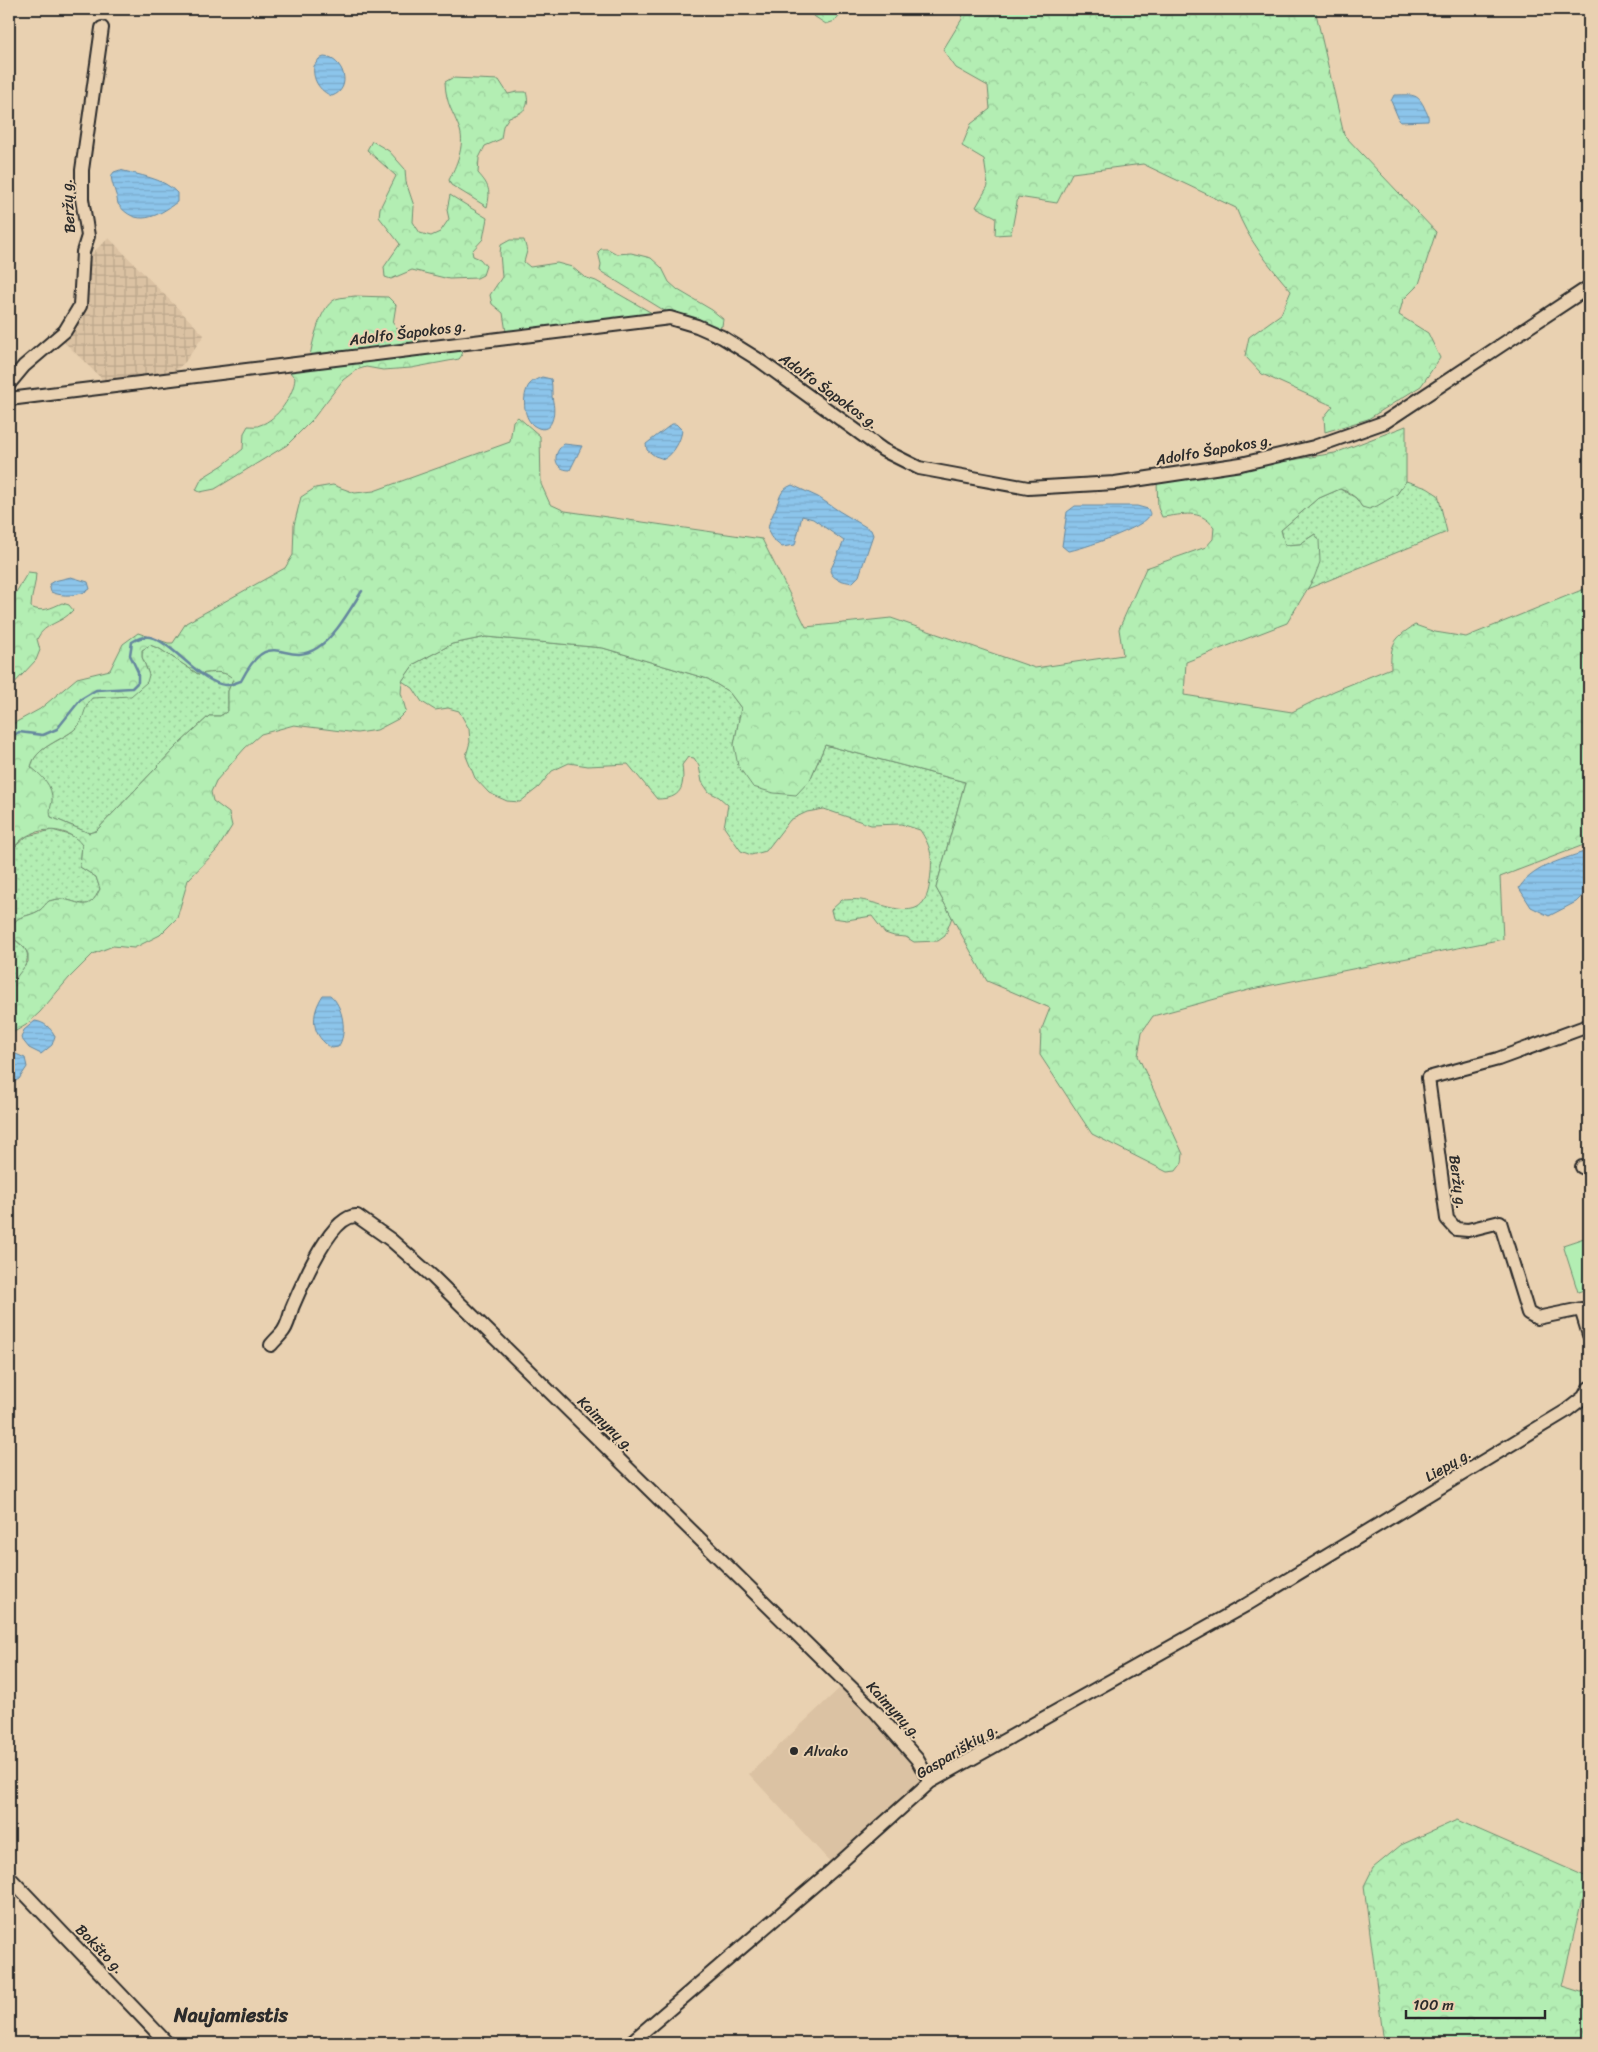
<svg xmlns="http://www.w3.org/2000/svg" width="1598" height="2052" viewBox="0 0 1598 2052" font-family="Sriracha,sans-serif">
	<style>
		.built { fill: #dbc2a3 }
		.industrial { fill: url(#industrial-grid) }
		.grass { fill: url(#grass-dots); stroke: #6f8c6f }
		.forest { fill: url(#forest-crowns); stroke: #6f8c6f; fill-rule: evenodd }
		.pitch { fill: #b3eeb3; stroke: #6f8c6f }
		.water { fill: url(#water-rules); stroke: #65879e }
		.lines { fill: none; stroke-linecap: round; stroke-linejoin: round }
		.stream { stroke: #65879e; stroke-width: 2.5 }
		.minor-casing { stroke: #2b2b2b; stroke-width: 16 }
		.minor { stroke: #e9d1b1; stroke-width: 12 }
		.poi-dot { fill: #2b2b2b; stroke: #e9d1b1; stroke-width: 2 }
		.labels { text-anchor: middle; stroke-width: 4; stroke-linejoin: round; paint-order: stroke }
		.street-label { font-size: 15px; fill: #2b2b2b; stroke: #e9d1b1 }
		.poi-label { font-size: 15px; fill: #2b2b2b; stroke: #e9d1b1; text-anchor: start }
		.district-label { font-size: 20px; font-weight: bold; fill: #2b2b2b; stroke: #e9d1b1 }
	</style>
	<defs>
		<pattern id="industrial-grid" width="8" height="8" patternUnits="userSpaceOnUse" patternTransform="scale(1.25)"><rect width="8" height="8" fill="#dbc2a3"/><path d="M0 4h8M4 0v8" fill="none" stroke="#bca78c"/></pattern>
		<pattern id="grass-dots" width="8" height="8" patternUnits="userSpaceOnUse" patternTransform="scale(1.25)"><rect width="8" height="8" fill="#b3eeb3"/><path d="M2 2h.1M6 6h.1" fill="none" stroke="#9acc9a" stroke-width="1.8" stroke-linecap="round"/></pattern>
		<pattern id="forest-crowns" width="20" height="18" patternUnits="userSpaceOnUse" patternTransform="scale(1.25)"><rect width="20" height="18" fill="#b3eeb3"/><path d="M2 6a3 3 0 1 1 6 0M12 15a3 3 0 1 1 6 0" fill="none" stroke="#9acc9a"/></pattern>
		<pattern id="water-rules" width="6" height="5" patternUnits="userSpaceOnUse" patternTransform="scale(1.25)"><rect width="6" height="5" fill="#8cc5eb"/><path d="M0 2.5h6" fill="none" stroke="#79a9ca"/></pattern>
	</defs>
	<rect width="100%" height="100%" fill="#e9d1b1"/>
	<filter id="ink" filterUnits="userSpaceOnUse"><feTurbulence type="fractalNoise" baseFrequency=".02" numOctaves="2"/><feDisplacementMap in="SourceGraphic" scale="10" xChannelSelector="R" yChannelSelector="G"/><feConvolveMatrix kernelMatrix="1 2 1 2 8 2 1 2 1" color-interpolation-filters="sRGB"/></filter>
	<g filter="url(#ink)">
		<path class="built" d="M843,1685L877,1720L923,1777V1783L833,1865L749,1774Z"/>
		<path class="industrial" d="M109,238L204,335L185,362L174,372L164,377L105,382L61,339L78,319L84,260Z"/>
		<path class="grass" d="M1406,481L1427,488L1438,495L1447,532L1307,589L1314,578L1315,534L1300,544L1285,545L1281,530L1317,499L1340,489L1356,498L1362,507L1397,494Z
			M486,637L603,648L708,679L729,692L741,708L734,745L810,780L825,745L965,782L936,888L952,917L945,936L938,941L914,942L906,937L894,936L885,933L872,916L847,920L833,918L831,910L842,900C848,900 855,899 861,900C891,905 925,927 930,881C933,858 932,848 920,830L901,824L871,825L824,809L807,812L790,820L766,851L751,855L741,851L724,827L728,805L719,797L709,792L702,782L699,766L694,758L688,757L682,765C685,788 681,799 657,799L628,764L588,766L569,763L552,771L539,787L520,802L507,801L489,793L475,778L466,756L470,742L469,729L459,711L448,708L435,710L422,702L413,688L402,681L414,664L452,644Z
			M150,645L160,649L198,674C209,673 225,669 233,679L228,691V711L220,716H209L177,746L96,831L89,833L51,817L49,811L52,799L31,767C35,746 63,741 76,728C85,720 81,704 92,698C97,696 103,697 108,696C122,691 136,682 149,675L142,657V650Z
			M52,830L77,837L82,845L80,867L96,877L100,889C88,914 81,901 61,899C57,899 53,900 49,901C46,903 43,908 40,910C24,920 14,912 10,935C15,941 21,944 25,949C34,961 16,978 9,987V852L27,836Z"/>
		<path class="forest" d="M803,9H846L835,21L826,24Z
			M964,9H1315L1344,135L1436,232L1419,284L1403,300L1399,315L1428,333L1440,358L1421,386L1368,419L1325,432L1324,417L1333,406L1262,374L1245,356L1249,337L1281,314L1291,291C1268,264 1248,240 1236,208L1143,164L1072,173L1057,203L1018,197L1011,234L995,235L996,217L976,207L988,186L984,159L962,146L971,124L990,109L988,86L956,68L943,50L962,19Z
			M452,78L499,80L508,94L517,92H526C531,108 523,113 509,117L503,126L501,139L485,146L479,158L478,173C489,185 491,191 487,207L451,185L449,180C456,166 465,146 460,130C453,111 446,105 445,82Z
			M372,141L389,151L405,169L406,182L414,206L413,222L420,233L431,236L440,232L449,219L447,210L450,195L487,218L483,239L472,251L473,256L480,259L486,266L483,275L477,278L449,279L412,270L391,279L385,277L384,267L400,244L379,217L380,208L396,176L367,150Z
			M510,240H524L527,251L524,262L530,267L557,263L572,267L584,277L596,281L652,313L650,317L506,332L503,313L492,304L490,295L502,277L500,253L501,245Z
			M601,249H608L617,254L631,253L651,258L662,268L669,282L678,290L712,310L723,319L722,326L716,329L665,311L600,271L601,264L598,252Z
			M355,296L388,297L396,305L393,324L400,331H418L422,351L461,350L462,355L459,359L411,368L383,370L366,367L356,370L343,380L312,420L287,445L215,489L200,492L196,490L202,478L223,465L243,449L244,433L248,426C252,426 257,427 260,425C277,420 294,395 295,378L287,369L308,367C311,350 318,307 336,299C341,297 349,297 355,296Z
			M518,417L540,436L541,484L550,504L565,511L762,539L806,627L891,618L1035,668L1123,655L1119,629L1146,568L1206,547L1213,539L1214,527C1199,508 1184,515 1162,517L1158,508L1157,482L1335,453L1406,426V481L1397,494L1377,506L1369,509L1362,507L1356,498L1348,492L1340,489L1317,499L1281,530L1285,545L1300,544L1315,534L1319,540L1320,562L1314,578L1287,623L1186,662L1184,695L1292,712L1334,691L1391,668C1390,644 1394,638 1415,625L1435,632L1466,637L1589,587V843L1500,877L1503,939L1252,989L1153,1016L1142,1032L1138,1056L1183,1154L1182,1163L1176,1171L1167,1172L1092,1134L1040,1055L1041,1031L1050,1008L987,981L936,888L965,782L825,745L810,780L796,795L774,793L753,787L738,766L734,745L741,708L729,692L708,679L603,648L486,637L452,644L414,664L402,681L401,693L406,711L398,719L377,730L357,733L294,725L261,734L245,748L216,781L211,792L213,801L229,813L232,826L217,850L188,880L177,918L160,935L134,948L113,946L93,954L69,978L40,1012L26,1025L9,1035V987L28,962V954L24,947L10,935C14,912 24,920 40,910C43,908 46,903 49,901C53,900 57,899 61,899C81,901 88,914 100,889L96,877L80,867L82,845C71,829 44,826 27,836C21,839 14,847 9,852V726L40,709L77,678L110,670L123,644L138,633L168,643H173L186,623L285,568L293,555L294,525L301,497L315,488L333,485L355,493L374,491L510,442L513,421ZM150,645L160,649L198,674C209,673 225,669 233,679L228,691V711L220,716H209L177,746L96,831L89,833L51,817C49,810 51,807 52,801C53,785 42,776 31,767C35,747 61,741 75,729C85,721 82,709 92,698L131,696L147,682L149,675L142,657V650Z
			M28,572L36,573C36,585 31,595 31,607C42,613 51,608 62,603L69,605L73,610C62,624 45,622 37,639L40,650L36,660L9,689V598L15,594Z
			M1457,1820L1587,1877L1562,1986L1581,1992L1589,1991V2043H1384L1364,1886L1373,1868L1401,1845Z"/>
		<path class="pitch" d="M1584,1238L1589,1253V1288L1578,1292L1563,1245Z"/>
		<path class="water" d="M324,57C344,58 353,89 332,96C319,91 312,79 314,66L319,59Z
			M1394,95C1411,95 1418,92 1425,109C1427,113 1429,116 1428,121L1400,122L1391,101Z
			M120,170C138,175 164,178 177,193V202C157,217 136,228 118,204C117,194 112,186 111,176L114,172Z
			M542,377L551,379C553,387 551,395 553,402C556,415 551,438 533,425C523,417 522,395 529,385C532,381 537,379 542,377Z
			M672,424H676L682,430C681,440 674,454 664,459L655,456L647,450L646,444Z
			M564,444L582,446L570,470C553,470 552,453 564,444Z
			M792,485L818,497L839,511L871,530L873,535L859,576L852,583C843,581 833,580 830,571L844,541L813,519L802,516L795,545L782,547C764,534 766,528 775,510C780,499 779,490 792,485Z
			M1075,506H1137L1148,509C1149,512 1151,513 1149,516C1145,527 1080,550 1068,551L1062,546L1067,512Z
			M71,577L88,582L90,589C81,596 61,597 51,592L49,584L54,581Z
			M1589,850V889L1576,902L1549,916L1531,907L1519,888C1534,865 1566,859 1589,850Z
			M323,995H330C343,1005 348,1034 338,1047L332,1048C311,1036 310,1015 323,995Z
			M35,1021C44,1022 51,1028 55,1036L52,1045L41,1054L29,1048L21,1038L24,1030Z
			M9,1051L25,1058L27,1067L19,1079L9,1085Z"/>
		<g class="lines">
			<path class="stream" d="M9,738L19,732L43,735L57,729L81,699L96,690L132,688L138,682V672L130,655L132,642C137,639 144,636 150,637C173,642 201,684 226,685C231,685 237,682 241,681C271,623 284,669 317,648C336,636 350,609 362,591"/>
			<g class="minor-casing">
				<path id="minor" d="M9,384L24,366L65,331L80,306L83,252L88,236L82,199V170L102,28
					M9,399C230,374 450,345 670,318L697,326L722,337L759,360L883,450L919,468L1028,488L1115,483L1241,464L1314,447L1385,422L1589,287
					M1585,1027L1498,1059L1428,1078L1447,1219L1456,1229L1468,1230L1500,1222L1528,1313L1537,1318L1581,1309L1589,1335
					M1582,1167L1589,1170
					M271,1345C275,1340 281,1335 284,1330C288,1324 290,1315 292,1308C301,1287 331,1214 357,1216L391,1240L433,1277L875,1711L917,1759L930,1782
					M9,1877L167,2043
					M630,2043L832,1870L930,1782L1246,1605L1566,1411L1584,1397L1589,1388"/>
			</g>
			<use href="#minor" class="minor"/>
		</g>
	</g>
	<circle class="poi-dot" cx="794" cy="1751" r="5"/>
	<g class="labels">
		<g class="street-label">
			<text transform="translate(68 206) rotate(-94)" y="5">Beržų g.</text>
			<text transform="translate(408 333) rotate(-7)" y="5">Adolfo Šapokos g.</text>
			<text transform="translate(829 391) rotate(36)" y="5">Adolfo Šapokos g.</text>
			<text transform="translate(1214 450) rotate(-10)" y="5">Adolfo Šapokos g.</text>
			<text transform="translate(1458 1182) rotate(82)" y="5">Beržų g.</text>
			<text transform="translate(606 1424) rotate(44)" y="5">Kaimynų g.</text>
			<text transform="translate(1448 1465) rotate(-31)" y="5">Liepų g.</text>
			<text transform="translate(894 1710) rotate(47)" y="5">Kaimynų g.</text>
			<text transform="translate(957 1751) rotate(-31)" y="5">Gaspariškių g.</text>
			<text transform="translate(100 1949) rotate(46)" y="5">Bokšto g.</text>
		</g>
		<g class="poi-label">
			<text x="804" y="1756">Alvako</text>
		</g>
		<g class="district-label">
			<text x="231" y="2022">Naujamiestis</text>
		</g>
	</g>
	<rect width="1598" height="2052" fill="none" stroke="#e9d1b1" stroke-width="30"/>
	<rect x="15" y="15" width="1568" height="2022" fill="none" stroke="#2b2b2b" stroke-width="2" filter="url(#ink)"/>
	<path d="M1406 2010v8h139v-8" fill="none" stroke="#2b2b2b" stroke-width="2.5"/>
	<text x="1413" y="2010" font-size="15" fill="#2b2b2b" stroke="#e9d1b1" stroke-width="4" paint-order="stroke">100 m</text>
</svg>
